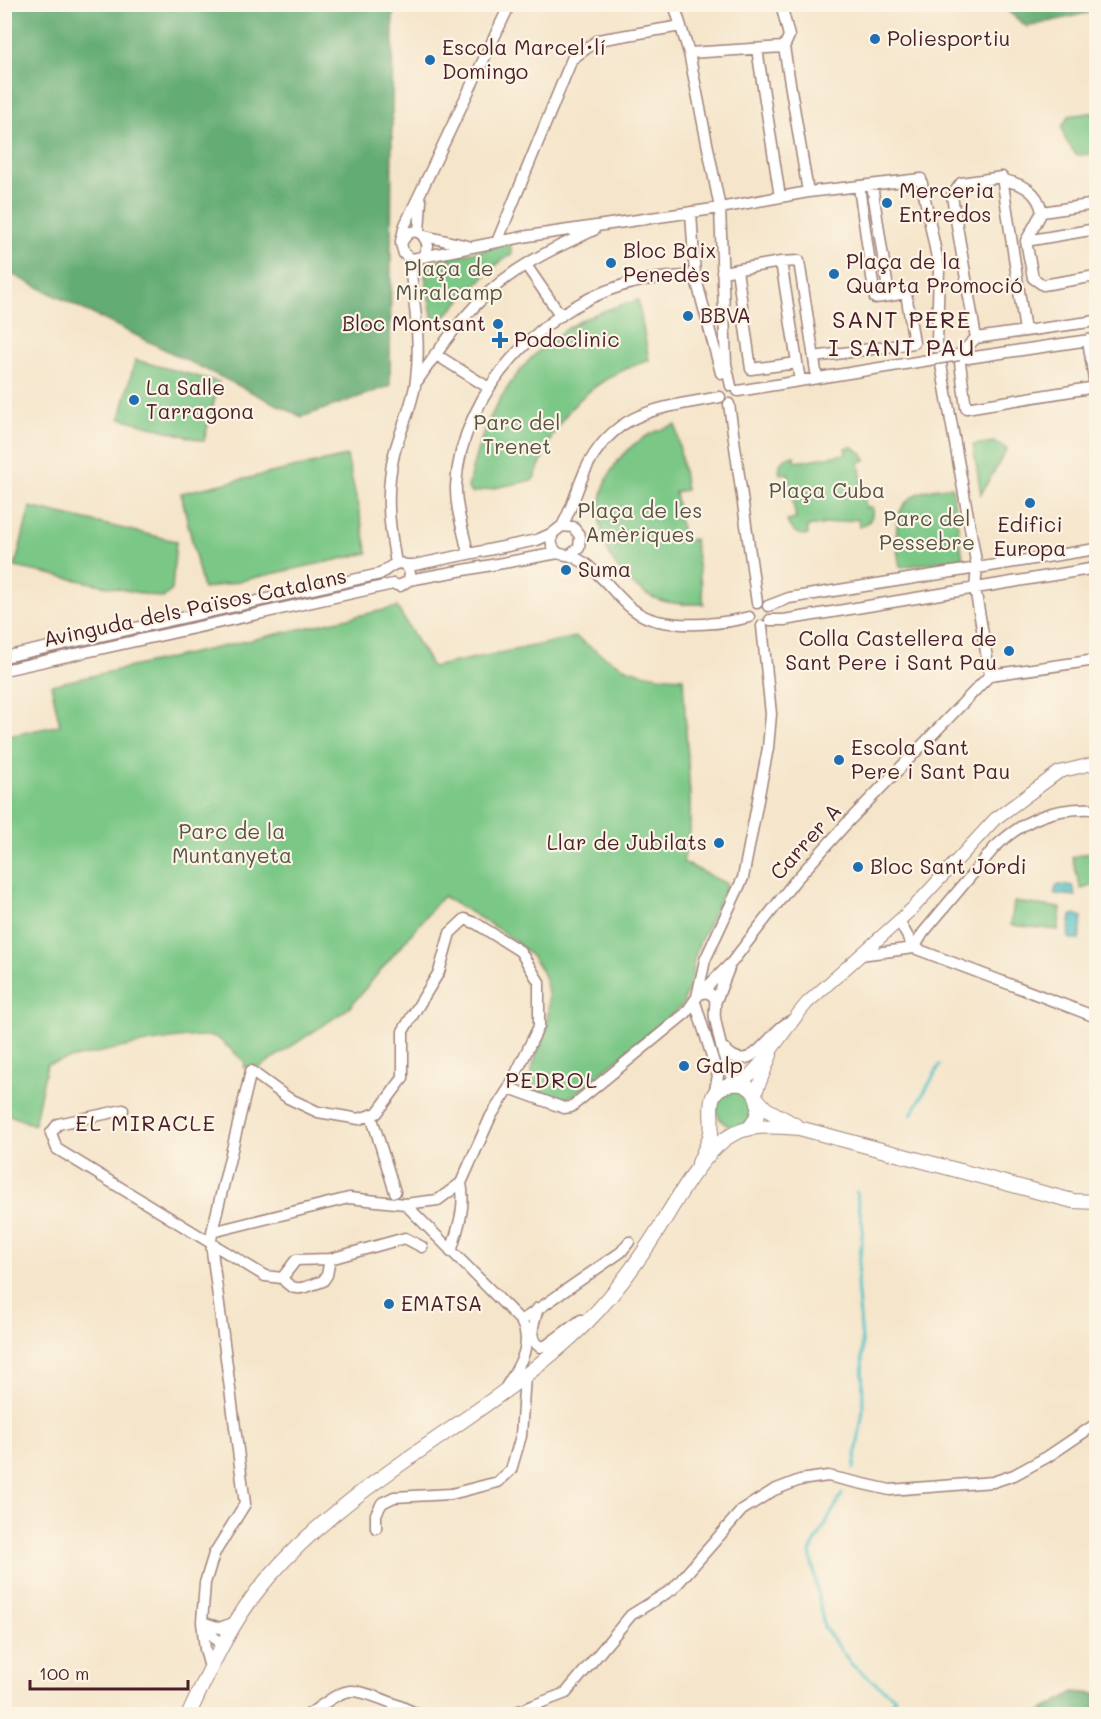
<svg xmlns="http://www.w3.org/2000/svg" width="1101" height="1719" viewBox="0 0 1101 1719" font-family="Mali,sans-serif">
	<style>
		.green { fill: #7ac786; stroke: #627358; stroke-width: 1.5 }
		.forest { fill: #63ac73; stroke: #56664f; stroke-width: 1.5 }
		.water { fill: #54c2c8; stroke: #4f707a; stroke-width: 1.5 }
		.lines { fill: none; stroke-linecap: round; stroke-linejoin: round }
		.stream { stroke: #54c2c8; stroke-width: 3 }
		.minor-casing { stroke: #a0827a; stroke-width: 13 }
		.tertiary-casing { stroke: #a0827a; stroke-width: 14 }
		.secondary-casing { stroke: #a0827a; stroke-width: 16 }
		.minor { stroke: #fff; stroke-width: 10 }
		.tertiary { stroke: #fff; stroke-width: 12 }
		.secondary { stroke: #fff; stroke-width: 14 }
		.minor-bridge-casing { stroke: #a0827a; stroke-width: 13; stroke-linecap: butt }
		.minor-bridge { stroke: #fff; stroke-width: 10 }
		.poi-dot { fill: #1f6fb2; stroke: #fcf5e5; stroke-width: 2 }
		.labels { text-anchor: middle; stroke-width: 4.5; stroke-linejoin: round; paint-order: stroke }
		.poi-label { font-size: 21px; fill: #4a1f2b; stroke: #fcf5e5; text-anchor: start }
		.park-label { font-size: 21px; fill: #585146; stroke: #fcf5e5 }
		.street-label { font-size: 21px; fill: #4a1f2b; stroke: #fcf5e5 }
		.neighbourhood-label { font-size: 22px; letter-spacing: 1.5px; fill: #4a1f2b; stroke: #fcf5e5 }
		.quarter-label { font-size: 24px; letter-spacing: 1.5px; fill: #4a1f2b; stroke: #fcf5e5 }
	</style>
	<rect width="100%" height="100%" fill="#fcf5e5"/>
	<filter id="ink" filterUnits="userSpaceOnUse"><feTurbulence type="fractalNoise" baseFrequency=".0167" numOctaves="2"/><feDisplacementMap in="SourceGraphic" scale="12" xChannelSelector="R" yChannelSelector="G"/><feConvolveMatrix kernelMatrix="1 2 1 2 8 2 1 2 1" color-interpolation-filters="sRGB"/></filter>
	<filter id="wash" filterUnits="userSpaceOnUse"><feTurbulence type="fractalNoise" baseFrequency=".008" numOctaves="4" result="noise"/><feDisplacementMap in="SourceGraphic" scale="24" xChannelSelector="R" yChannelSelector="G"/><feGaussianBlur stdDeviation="1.35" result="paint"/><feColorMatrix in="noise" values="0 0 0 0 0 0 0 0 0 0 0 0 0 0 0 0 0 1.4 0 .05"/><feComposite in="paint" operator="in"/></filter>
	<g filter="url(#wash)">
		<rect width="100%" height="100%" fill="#f5e5ca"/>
		<path class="green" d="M1096,112V154L1076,155L1065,139L1062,127L1069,116Z
			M510,244L512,254L495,266L434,327L423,263Z
			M638,300L649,360C609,373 574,396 554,433C545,448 541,465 533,480L471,493L468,488C481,417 517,355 582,320C599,311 619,306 638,300Z
			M135,360L219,382L204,441L120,418Z
			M676,425L686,490L675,492L683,541L694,539L704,604C691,604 677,605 663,601C645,596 627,582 616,566C578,509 610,439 676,425Z
			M995,442L1007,449L981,494L973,445Z
			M853,447L863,454L866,460L859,462L866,508L872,507C874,519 869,523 859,527L858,519L807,527L808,535C798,536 790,530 787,521L796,519L788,473L780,474C777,463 784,456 794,456L796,462L846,454L845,448Z
			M347,456L368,553L203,589L181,493Z
			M952,487L963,559L900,567C891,519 895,488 952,487Z
			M30,507L176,541L172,590L163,598L15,567Z
			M397,607L432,667L576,637C616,666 633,676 683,678L690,798V832L683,862L727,884L699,944L694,960L691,982L682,1006L574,1095C561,1102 535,1098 532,1080C530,1070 535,1059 539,1049C548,1023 554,996 541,970C527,941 470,913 443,896L349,1008L259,1068L251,1065L244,1068L245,1062C236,1055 227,1044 217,1038C199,1029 73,1058 47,1064L34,1125L5,1113L4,737L60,725L51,685Z
			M1093,852L1096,866V885L1081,889L1072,857Z
			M1014,902L1061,908L1058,930L1011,925Z
			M717 1109a18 18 0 1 1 36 0a18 18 0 1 1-36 0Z"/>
		<path class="forest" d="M4,5H393L390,386L302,417L5,271Z
			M1000,5H1096V11L1027,27Z
			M1074,1692L1096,1694V1714H1036Z"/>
		<path class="water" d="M1057,885L1073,886L1076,896L1054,894Z
			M1075,914L1082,917L1079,940L1068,938L1071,916Z"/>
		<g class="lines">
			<path class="stream" d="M911,1115L940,1065
				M854,1468L863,1410L862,1341L857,1284L863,1227L856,1192
				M842,1494L810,1552L824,1627L852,1665L895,1698L887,1714"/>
		</g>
	</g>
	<g filter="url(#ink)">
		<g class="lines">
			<g class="minor-casing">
				<path id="minor" d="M674,4L689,53L720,208L726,364L731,386
					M781,4L789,36L784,47
					M757,49L780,197
					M689,53L784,47L808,192
					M1003,180C1023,184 1038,191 1042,212
					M859,187L875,298L889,296L872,185
					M1096,204L1042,212L1026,241L1033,278L1043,285L1096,276
					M691,212L695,275L721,373
					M419,232L421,201
					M425,236L468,246
					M401,241L405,225L510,4
					M1026,241L1096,229
					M497,242L572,59L598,40L681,26
					M423,256L428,246C422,227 409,227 401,244L404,254L412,259L528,236L720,208L808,192L921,179L939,268L937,342L977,567L975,588L990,675
					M781,262L800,381
					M526,265L561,316
					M737,270L751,369L797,363
					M722,272L781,262L799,261L817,378
					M976,338L952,196L961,183L1002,177L1025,331
					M1088,340L1096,393
					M435,354L489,388
					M959,355L966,408L1096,387
					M959,355L976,338L1096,321
					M959,355L968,358L1096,339
					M814,357L914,343L906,293L889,296
					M418,380C446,339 474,299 516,271C541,254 568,242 594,230
					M738,391L923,361
					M729,404L757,603
					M562,526C572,508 577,489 585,471C614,409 662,408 720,397
					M468,554C464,532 455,508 456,486C460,391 549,298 641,281C659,277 678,277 695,275
					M570,555L579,548L580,536L573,527L562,526L553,533C551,539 550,545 555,550C559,556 565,554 571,556C579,559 588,565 594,571C616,589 628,615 658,621C684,627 724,624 749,617
					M396,563C389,524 385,494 394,454C400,431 414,402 416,379C421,342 414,302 410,265L412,259
					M405,565H414L537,540L553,533
					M768,606L789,598L1096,549
					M770,620H784L1096,568
					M4,657L380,574C387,570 397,558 406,566C411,570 410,575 409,580
					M4,670L384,586L393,584L400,586L409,580L558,553
					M899,921L914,948
					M914,948L923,933L995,847C1026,818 1054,807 1096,809
					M860,955L914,948L1096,1017
					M702,993L708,992L715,998C716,1005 714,1011 715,1018C719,1039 724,1066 737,1083
					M697,997L705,960L743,878L768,748L771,714L762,626
					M716,1001L729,968
					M696,1005L718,1076L714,1094
					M725,1049C746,1074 764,1044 778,1030C782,1026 786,1024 790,1021
					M509,1088L564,1108L571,1107L686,1013L697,997L732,962L794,882L846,824L990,675L1096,660
					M123,1110L58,1124L51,1133L57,1149L265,1276L282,1278L296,1260L330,1259L405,1238L422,1247
					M371,1115L395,1192
					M405,1204L521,1321C534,1345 519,1366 506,1387
					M451,1252C458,1228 466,1207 461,1183
					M282,1278C295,1295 305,1287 323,1281L327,1275L330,1259
					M538,1308C535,1321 526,1338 540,1347L547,1345L581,1320
					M521,1321L621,1252L629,1242
					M376,1528V1514L382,1503L394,1497L451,1494L498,1482L511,1470L521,1436L525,1375
					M202,1622L220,1628L235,1622
					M203,1623L221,1646
					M210,1668L205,1649L202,1622L205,1583L214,1554L245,1504L211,1243L212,1232L251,1071L288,1098L318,1112L359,1119L377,1113L403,1078V1031L439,972L450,933L465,919L477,924L520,951L539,982V1026L509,1088L491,1116L461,1183L438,1200L405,1204L349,1198L212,1232
					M309,1714C321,1707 336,1692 351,1691C365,1690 404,1708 418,1714
					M511,1714L566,1693L631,1615L673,1589L742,1510L774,1490L800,1480L828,1476L890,1490L993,1482L1014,1475L1047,1457L1096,1424"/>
			</g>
			<g class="tertiary-casing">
				<path id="tertiary" d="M740,1084C767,1061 784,1030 807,1003L913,908L995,819L1059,772L1096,763
					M755,1095L771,1055"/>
			</g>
			<g class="secondary-casing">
				<path id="secondary" d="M758,1100L766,1109L795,1125
					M699,1163C703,1153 709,1143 711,1132C714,1115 703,1091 728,1085C757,1077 768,1111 748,1129
					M189,1714C211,1666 233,1618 268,1578C356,1475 490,1418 586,1323C613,1296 637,1263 658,1230C676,1201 698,1160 725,1139C746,1123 775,1126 799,1128L1073,1201L1096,1202"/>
			</g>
			<use href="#minor" class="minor"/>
			<use href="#tertiary" class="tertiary"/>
			<use href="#secondary" class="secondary"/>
			<g class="minor-bridge-casing">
				<path id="minor-bridge" d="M923,361L959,355"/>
			</g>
			<use href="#minor-bridge" class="minor-bridge"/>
		</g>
	</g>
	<g class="poi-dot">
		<circle cx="875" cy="39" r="6"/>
		<circle cx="430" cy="60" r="6"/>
		<circle cx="887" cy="203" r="6"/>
		<circle cx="611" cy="263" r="6"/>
		<circle cx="834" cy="274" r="6"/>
		<circle cx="688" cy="316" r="6"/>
		<circle cx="498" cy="324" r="6"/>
		<path d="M497 331h6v6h6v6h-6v6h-6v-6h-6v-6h6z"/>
		<circle cx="134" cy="400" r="6"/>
		<circle cx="1030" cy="503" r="6"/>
		<circle cx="566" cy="570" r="6"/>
		<circle cx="1009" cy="651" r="6"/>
		<circle cx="839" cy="760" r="6"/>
		<circle cx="719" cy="843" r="6"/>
		<circle cx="858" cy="867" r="6"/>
		<circle cx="684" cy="1066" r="6"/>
		<circle cx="389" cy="1304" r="6"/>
	</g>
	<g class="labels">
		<g class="poi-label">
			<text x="887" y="46">Poliesportiu</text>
			<text x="442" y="55">Escola Marcel·lí<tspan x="442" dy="24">Domingo</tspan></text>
			<text x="899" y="198">Merceria<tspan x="899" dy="24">Entredos</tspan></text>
			<text x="623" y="258">Bloc Baix<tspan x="623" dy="24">Penedès</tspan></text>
			<text x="846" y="269">Plaça de la<tspan x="846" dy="24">Quarta Promoció</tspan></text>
			<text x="700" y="323">BBVA</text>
			<text x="486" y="331" text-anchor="end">Bloc Montsant</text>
			<text x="514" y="347">Podoclinic</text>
			<text x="146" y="395">La Salle<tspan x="146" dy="24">Tarragona</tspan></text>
			<text x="1030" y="532" text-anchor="middle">Edifici<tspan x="1030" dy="24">Europa</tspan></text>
			<text x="578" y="577">Suma</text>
			<text x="997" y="646" text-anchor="end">Colla Castellera de<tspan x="997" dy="24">Sant Pere i Sant Pau</tspan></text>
			<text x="851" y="755">Escola Sant<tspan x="851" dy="24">Pere i Sant Pau</tspan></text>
			<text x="707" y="850" text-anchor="end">Llar de Jubilats</text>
			<text x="870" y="874">Bloc Sant Jordi</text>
			<text x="696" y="1073">Galp</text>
			<text x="401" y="1311">EMATSA</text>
		</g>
		<g class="park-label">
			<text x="449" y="276">Plaça de<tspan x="449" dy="24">Miralcamp</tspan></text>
			<text x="517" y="430">Parc del<tspan x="517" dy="24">Trenet</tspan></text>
			<text x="827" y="498">Plaça Cuba</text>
			<text x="640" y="518">Plaça de les<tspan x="640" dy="24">Amèriques</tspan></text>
			<text x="927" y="526">Parc del<tspan x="927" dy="24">Pessebre</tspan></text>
			<text x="232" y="839">Parc de la<tspan x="232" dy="24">Muntanyeta</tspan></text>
		</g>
		<g class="street-label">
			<text transform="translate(195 608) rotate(-12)" y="7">Avinguda dels Països Catalans</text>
			<text transform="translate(806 842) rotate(-48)" y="7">Carrer A</text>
		</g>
		<g class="neighbourhood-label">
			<text x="552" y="1088">PEDROL</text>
			<text x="146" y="1131">EL MIRACLE</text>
		</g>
		<g class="quarter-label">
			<text x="902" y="328">SANT PERE<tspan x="902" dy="28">I SANT PAU</tspan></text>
		</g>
	</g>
	<rect width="1101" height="1719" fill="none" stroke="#fcf5e5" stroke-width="24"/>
	<path d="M30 1680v9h158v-9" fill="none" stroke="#4a1f2b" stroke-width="3"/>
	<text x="39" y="1680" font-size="18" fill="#4a1f2b" stroke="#fcf5e5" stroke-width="4.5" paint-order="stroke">100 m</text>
</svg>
